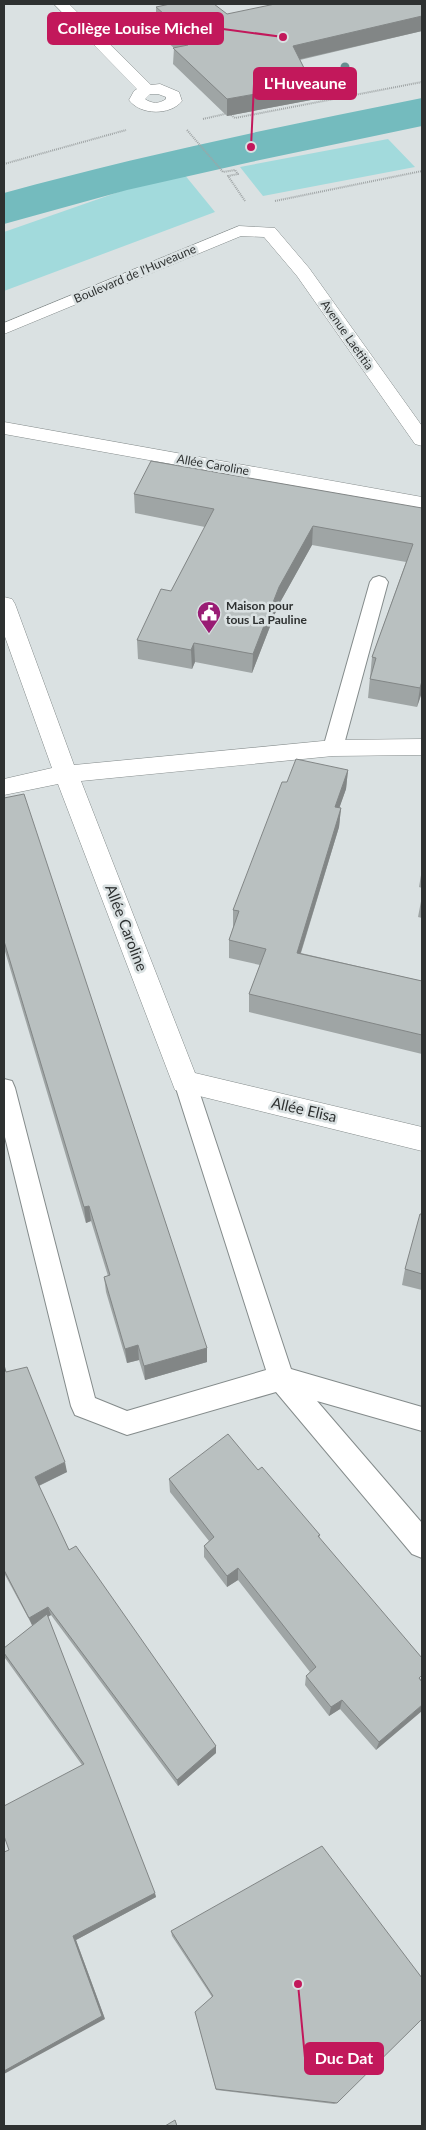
<svg xmlns="http://www.w3.org/2000/svg" width="426" height="2130" viewBox="0 0 426 2130" font-family="Lato,sans-serif">
	<style>
		.green { fill: #a2dadc }
		.lines { fill: none; stroke-linecap: round; stroke-linejoin: round }
		.river { fill: #74bbbe; fill-rule: evenodd }
		.lane-casing { stroke: #848b8b; stroke-width: 2 }
		.street-casing { stroke: #848b8b; stroke-width: 1 }
		.path { stroke: #9fa4a5; stroke-width: 2; stroke-dasharray: 1 1; stroke-linecap: butt }
		.lane { fill: #fff; fill-rule: evenodd }
		.street { fill: #fff; fill-rule: evenodd }
		.tree { fill: #668e90 }
		.wall { fill: #9fa5a5 }
		.shaded-wall { fill: #828686 }
		.building { fill: #b9c0c0; stroke: #828686 }
		.labels { text-anchor: middle; stroke-width: 5; stroke-linejoin: round; paint-order: stroke }
		.far-street-label { font-size: 12px; fill: #2e3131; stroke: #dae1e2 }
		.far-poi-label { font-size: 12px; font-weight: bold; fill: #2e3131; stroke: #dae1e2; text-anchor: start }
		.street-label { font-size: 15px; fill: #2e3131; stroke: #dae1e2 }
		.leader { fill: none; stroke: #c2185b; stroke-width: 2 }
		.callout-dot { fill: #c2185b; stroke: #dae1e2; stroke-width: 2 }
		.callout { fill: #c2185b; stroke: #c2185b; stroke-width: 2 }
		.callout-label { font-size: 16px; text-anchor: middle; font-weight: bold; fill: #fff }
	</style>
	<rect width="100%" height="100%" fill="#dae1e2"/>
	<path class="green" d="M388,139L415,167L263,196L240,167Z
		M184,174L215,212L4,291V232L150,181Z"/>
	<g class="lines">
		<path class="river" d="M422,98V126L251,162L127,190L4,224V193C142,155 282,126 422,98Z"/>
		<g class="lane-casing">
			<path id="lane" d="M379,576L385,578L388,582L343,748L340,753L333,755L326,753L323,748L370,582L373,578Z
				M185,1073L193,1075L196,1082L291,1369L422,1407V1431L317,1401L422,1523V1558L412,1554L276,1392L127,1435L75,1415L71,1406L4,1133V1079L12,1081L15,1088L95,1398L127,1411L266,1370L174,1082L177,1075Z"/>
		</g>
		<g class="street-casing">
			<path id="street" d="M54,4H69L151,85L160,84L179,92L182,101C170,116 140,115 129,100L134,91L137,89ZM150,94H158L166,97V99C159,104 152,104 145,99Z
				M239,226L275,228L309,268L422,426V446L415,444L297,276L264,237L241,236L4,334V323Z
				M4,422L422,497V509L4,434Z
				M4,597L12,599L15,604L74,765L333,740L422,739V755L333,756L81,781L195,1073L422,1127V1151L175,1090L58,784L4,795V779L52,768L4,634Z"/>
		</g>
		<path class="path" d="M231,115L235,118L422,82
			M203,119L225,114
			M187,130L223,172L235,170L238,174L228,176L245,201
			M4,164L126,130
			M275,201L422,171"/>
		<use href="#lane" class="lane"/>
		<use href="#street" class="street"/>
	</g>
	<circle class="tree" cx="345" cy="67" r="4.5"/>
	<path class="wall" d="M422,4V31L300,60L312,84L311,100L227,116L173,64L174,48L155,32V16H156V7L227,14Z
		M134,494L422,508V692L417,707L368,698L372,657L406,562L312,545L278,606L252,673L195,662L192,669L138,659L137,640L171,591L205,527L135,513Z
		M348,770L346,789L339,808H341L339,827L301,953L422,981V1054L249,1012V994L260,965L229,958V940L233,928V910L287,782Z
		M4,798L207,1348V1362L145,1380L139,1360L127,1363L106,1292L104,1277L108,1276L91,1221L86,1223L4,948Z
		M422,869V888L419,887Z
		M422,896V918L418,917Z
		M422,1214V1290L402,1285L405,1269Z
		M4,1365L6,1372L67,1472L39,1486L69,1550L216,1746V1753L178,1786L51,1615L48,1617L156,1897L76,1940L105,2019L9,1850L82,1765L5,1658L4,1655V1648L35,1624L32,1625L4,1573Z
		M258,1470L320,1535L319,1538L422,1681L376,1750L340,1709L329,1716L305,1685L306,1676L310,1672L238,1580L227,1587L204,1557V1546L209,1541L170,1492L169,1479Z
		M171,1931L337,2103L334,2104L216,2090L196,2015L212,1997L172,1936Z"/>
	<path class="shaded-wall" d="M422,16V31L292,61L293,46Z
		M312,84L311,100L227,116V99Z
		M313,526L312,545L278,606L252,673L253,654L279,587Z
		M194,643L195,662L192,669L191,650Z
		M422,681V692L417,707L420,688Z
		M348,770L346,789L333,826L335,807Z
		M341,808L339,827L295,971L297,953Z
		M89,1206L91,1221L86,1223L84,1207Z
		M138,1345L139,1360L127,1363L125,1349Z
		M207,1348V1362L145,1380L144,1366Z
		M65,1462L67,1472L38,1486L35,1477Z
		M238,1568V1580L227,1587V1576Z
		M48,1607L51,1615L32,1625L29,1618Z
		M342,1700L340,1709L329,1716L331,1707Z
		M422,1705V1711L376,1750L379,1742Z
		M216,1746V1753L178,1786L177,1780Z
		M155,1893L156,1897L76,1940L105,2019L4,2074V2071L73,1936Z"/>
	<path class="building" d="M170,4H214L227,14L275,4H422V16L293,46L312,84L227,99L173,48L188,45L155,16L164,14L156,7Z
		M151,461L422,508V681L420,688L370,679L376,658L372,657L413,544L313,526L279,587L253,654L194,643L191,650L137,640L161,589L171,591L214,509L134,494Z
		M296,759L348,770L335,807L341,808L297,953L422,981V1035L249,994L266,949L229,940L239,911L233,910L282,782H287Z
		M24,794L207,1348L144,1366L138,1345L125,1349L104,1277L110,1275L89,1206L84,1207L4,941V798Z
		M420,1214H422V1274L405,1269Z
		M4,1365L6,1372L27,1367L65,1462L35,1477L69,1550L76,1546L216,1746L177,1780L48,1607L29,1618L4,1570Z
		M228,1434L258,1470L262,1467L320,1535L318,1536L422,1658V1675L419,1678L422,1682V1705L379,1742L342,1700L331,1707L306,1676L316,1667L238,1568L227,1576L204,1546L214,1537L169,1479Z
		M47,1614L155,1893L73,1936L102,2016L4,2071V1852L9,1850L4,1836V1806L84,1764L4,1653V1648Z
		M322,1846L422,1978V2019L337,2103L216,2089L195,2012L213,1996L171,1931Z
		M175,2120L177,2126H165Z"/>
	<defs>
		<g id="civic-pin" transform="scale(1.25)"><path d="M0 17L-7.5 6A9.5 9.5 0 1 1 7.5 6Z" fill="#991c74" stroke="#dae1e2"/><path d="M-.6-6.5H3V-4.5H.6V-3L4-1V1h2V6H-6V1h2V-1L-.6-3ZM-1.2 2.5V6h2.4V2.5Z" fill="#fff"/></g>
	</defs>
	<g fill-rule="evenodd">
		<use href="#civic-pin" x="209" y="613"/>
	</g>
	<g class="labels">
		<g class="far-street-label">
			<text transform="translate(135 274) rotate(-23)" y="4">Boulevard de l'Huveaune</text>
			<text transform="translate(347 335) rotate(55)" y="4">Avenue Laetitia</text>
			<text transform="translate(213 465) rotate(10)" y="4">Allée Caroline</text>
		</g>
		<g class="far-poi-label">
			<text x="226" y="610">Maison pour<tspan x="226" dy="14">tous La Pauline</tspan></text>
		</g>
		<g class="street-label">
			<text transform="translate(126 928) rotate(69)" y="5">Allée Caroline</text>
			<text transform="translate(304 1110) rotate(13)" y="5">Allée Elisa</text>
		</g>
	</g>
	<path class="leader" d="M283 37L223 29M251 147L254 84M298 1984L305 2058"/>
	<g class="callout-dot">
		<circle cx="283" cy="37" r="5"/>
		<circle cx="251" cy="147" r="5"/>
		<circle cx="298" cy="1984" r="5"/>
	</g>
	<g class="callout">
		<rect x="48" y="13" width="175" height="31" rx="5"/>
		<rect x="254" y="68" width="102" height="31" rx="5"/>
		<rect x="305" y="2043" width="78" height="31" rx="5"/>
	</g>
	<g class="callout-label">
		<text x="135" y="34">Collège Louise Michel</text>
		<text x="305" y="89">L'Huveaune</text>
		<text x="344" y="2064">Duc Dat</text>
	</g>
	<rect width="426" height="2130" fill="none" stroke="#2e3131" stroke-width="10"/>
</svg>
